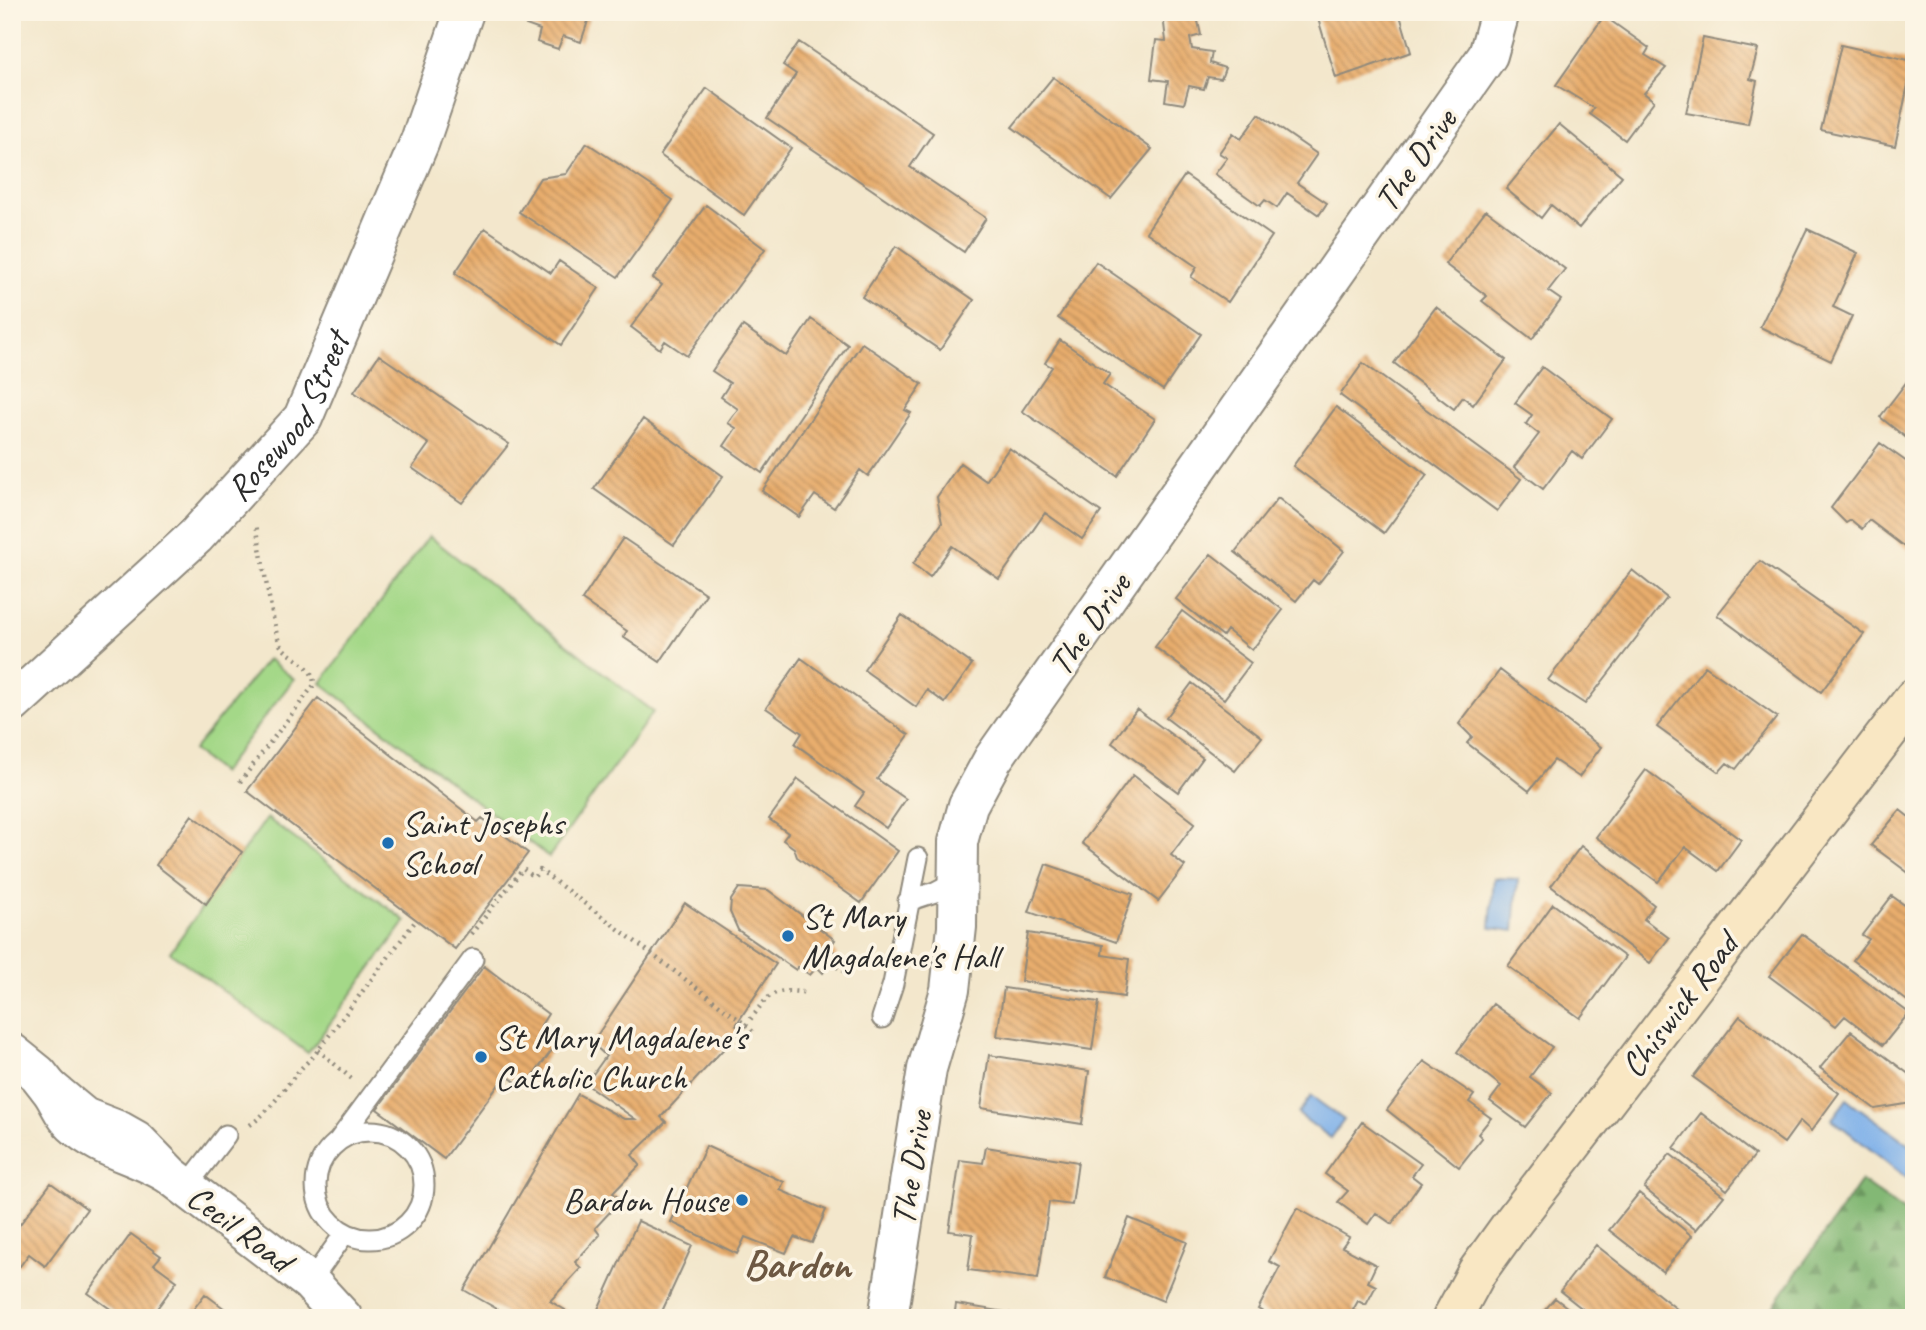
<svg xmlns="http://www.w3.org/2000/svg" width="1926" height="1330" viewBox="0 0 1926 1330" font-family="Caveat,sans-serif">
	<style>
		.forest { fill: url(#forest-firs); stroke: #577250; stroke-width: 2 }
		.pitch { fill: #a4d888; stroke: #68825a; stroke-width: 2 }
		.water { fill: #7cafe9; stroke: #546d8a; stroke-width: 2 }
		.building { fill: url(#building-back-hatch) }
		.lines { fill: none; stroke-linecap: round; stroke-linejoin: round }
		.lane-casing { stroke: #8f897c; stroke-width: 23 }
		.street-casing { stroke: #8f897c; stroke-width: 42 }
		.secondary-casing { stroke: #8f897c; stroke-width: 42 }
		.path { stroke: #8f897c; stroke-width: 4.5; stroke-dasharray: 2 5; stroke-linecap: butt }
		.lane { stroke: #fff; stroke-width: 19 }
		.street { stroke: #fff; stroke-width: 38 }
		.secondary { stroke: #f9e7c3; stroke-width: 38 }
		.poi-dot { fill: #1f6fb2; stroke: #fcf5e5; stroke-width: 2.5 }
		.labels { text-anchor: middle; stroke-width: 7; stroke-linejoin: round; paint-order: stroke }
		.street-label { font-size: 35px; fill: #2b2b2b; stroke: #fcf5e5 }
		.poi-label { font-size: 35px; fill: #2b2b2b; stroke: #fcf5e5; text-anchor: start }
		.district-label { font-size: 42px; font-weight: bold; fill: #6d5842; stroke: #fcf5e5 }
	</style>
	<defs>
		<pattern id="forest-firs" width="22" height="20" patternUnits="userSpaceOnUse" patternTransform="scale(1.75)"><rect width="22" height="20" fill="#83b874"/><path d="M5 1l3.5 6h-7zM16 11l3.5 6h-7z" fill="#6b965f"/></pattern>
		<pattern id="building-back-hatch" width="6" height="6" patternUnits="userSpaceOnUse" patternTransform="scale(1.75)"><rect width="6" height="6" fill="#e8ad6d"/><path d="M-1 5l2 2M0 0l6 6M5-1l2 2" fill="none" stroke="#bc8d5a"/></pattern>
	</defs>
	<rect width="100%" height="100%" fill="#fcf5e5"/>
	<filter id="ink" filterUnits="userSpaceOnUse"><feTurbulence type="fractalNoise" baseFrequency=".0143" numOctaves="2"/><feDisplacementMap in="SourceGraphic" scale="14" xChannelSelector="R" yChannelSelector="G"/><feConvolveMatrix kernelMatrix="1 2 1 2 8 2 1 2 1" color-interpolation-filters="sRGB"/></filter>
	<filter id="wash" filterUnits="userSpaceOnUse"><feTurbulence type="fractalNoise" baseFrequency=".00686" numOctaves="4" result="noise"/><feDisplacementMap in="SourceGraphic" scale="28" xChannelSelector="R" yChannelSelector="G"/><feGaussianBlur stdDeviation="1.57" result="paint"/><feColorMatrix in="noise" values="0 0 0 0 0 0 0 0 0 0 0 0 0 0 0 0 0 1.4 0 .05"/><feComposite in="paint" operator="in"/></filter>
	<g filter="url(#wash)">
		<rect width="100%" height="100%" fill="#f3e7cc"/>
		<path class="forest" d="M1861,1181L1914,1219V1318H1765Z"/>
		<path class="pitch" d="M429,536L653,712L549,857L321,683Z
			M268,659L294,679L221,773L193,750Z
			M267,818L406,921L308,1053L170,952Z"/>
		<path class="water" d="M1494,878L1518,879L1514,931L1490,928Z
			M1311,1096L1344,1120L1331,1138L1298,1114Z
			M1847,1099L1914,1148L1913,1183L1832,1119Z"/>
		<g id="blocks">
			<path class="building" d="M530,12H591L581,42L563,36L558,49L537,42L540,30L526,25Z
				M1177,12H1196L1201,35L1190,38L1192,49L1212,52L1210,63L1225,68L1221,79L1208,77L1204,89L1189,86L1184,104L1165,101L1168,81L1151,79L1156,40L1166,41L1163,15Z
				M1316,12H1399L1411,52L1336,78Z
				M1604,16L1649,48L1645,55L1666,68L1644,93L1654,101L1625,140L1590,114L1594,108L1556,85Z
				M1703,38L1758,49L1750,79L1757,81L1748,124L1686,113Z
				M799,42L933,133L910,167L986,218L964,252L767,118L796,74L783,65Z
				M1841,45L1913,61L1895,146L1821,130Z
				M1053,77L1152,149L1111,199L1012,127Z
				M707,88L791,148L744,215L660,155Z
				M1259,114L1317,154L1297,183L1327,203L1319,215L1287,193L1277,208L1265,200L1260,206L1215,174L1227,158L1219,153L1233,133L1241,139Z
				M1559,124L1622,176L1579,228L1551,205L1541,218L1506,189Z
				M587,143L673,200L618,277L519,212L540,178L566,174Z
				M1185,175L1272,236L1228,302L1191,277L1197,267L1146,232Z
				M706,205L765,249L687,356L665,341L660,349L631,327L662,285L653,278Z
				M1486,210L1565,269L1548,291L1561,300L1532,339L1482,301L1487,296L1445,264Z
				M485,228L551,273L559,261L599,288L561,345L455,273Z
				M1807,229L1858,253L1833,307L1852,316L1831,361L1760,327Z
				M896,246L974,300L940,350L862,297Z
				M1096,262L1201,334L1163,390L1058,318Z
				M1436,307L1506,360L1473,405L1463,397L1454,409L1394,363Z
				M811,319L848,345L762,473L724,446L736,428L728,423L738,409L721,397L730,383L712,371L743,326L786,356Z
				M1060,340L1110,374L1103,384L1155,419L1117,476L1022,411L1052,367L1045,363Z
				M862,343L922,384L905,410L911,413L868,476L860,470L834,508L815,495L799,517L762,491Z
				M379,355L509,444L462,503L412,468L429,444L354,392Z
				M1363,363L1521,479L1497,511L1340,395Z
				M1542,367L1612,419L1582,459L1572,451L1543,489L1514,467L1539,434L1526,424L1532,415L1515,403Z
				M1914,372V444L1880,417Z
				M1336,407L1427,475L1384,533L1293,466Z
				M643,419L723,476L674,545L594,489Z
				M1880,443L1914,467V548L1911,552L1869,520L1862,529L1851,520L1846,523L1831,508Z
				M1009,448L1101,512L1082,539L1045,513L999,579L952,546L930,577L913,564L942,523L937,497L960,463L986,481Z
				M1278,498L1344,551L1318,584L1313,580L1296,601L1235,552Z
				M623,538L706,594L660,662L623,637L627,631L582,600Z
				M1211,554L1283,610L1252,650L1227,630L1223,636L1176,599Z
				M1760,561L1864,634L1821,692L1717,615Z
				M1632,570L1667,598L1585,704L1548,680Z
				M1182,611L1251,663L1224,699L1155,647Z
				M902,615L972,664L945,703L927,690L916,707L864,670Z
				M801,658L909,735L877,779L906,799L886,828L855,806L864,793L795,744L802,733L766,708Z
				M1705,666L1777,717L1736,769L1727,763L1719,772L1657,727Z
				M1500,670L1601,747L1579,777L1554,760L1529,791L1467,743L1472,737L1459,724Z
				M1192,683L1262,737L1235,771L1166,718Z
				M318,698L478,822L482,818L528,853L455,949L247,791Z
				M1137,709L1203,758L1178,792L1112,743Z
				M1646,770L1741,840L1718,871L1685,847L1658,882L1596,837Z
				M1133,775L1195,823L1171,855L1185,866L1158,901L1082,843Z
				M798,779L898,851L861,903L797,857L794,848L783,840L788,833L769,819Z
				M1900,810L1914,821V877L1871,845Z
				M192,815L242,852L206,904L156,865Z
				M1581,846L1654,905L1644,919L1669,938L1650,963L1551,886Z
				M1046,864L1133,894L1116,942L1029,912Z
				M739,888L768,890L835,940L829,948L837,954L823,973L817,967L810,975L798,967L796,970L738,930L730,912L731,900Z
				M1892,896L1910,909L1903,918L1914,926V999L1910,1003L1853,960L1869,939L1862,935Z
				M685,903L776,964L736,1025L742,1029L661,1117L666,1122L632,1155L640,1165L613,1193L621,1200L595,1228L600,1235L575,1262L581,1268L550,1301L565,1310L561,1318H513L464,1290L578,1094L624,1119H635L586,1084L606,1056L592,1043Z
				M1553,904L1625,957L1580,1018L1508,966Z
				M1028,933L1103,945L1102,955L1129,959L1124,997L1021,981Z
				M1802,934L1909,1013L1883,1045L1845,1016L1836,1026L1769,976Z
				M484,966L548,1014L541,1025L560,1039L524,1088L506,1075L444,1159L377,1109Z
				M1004,988L1099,1002L1092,1050L997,1036Z
				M1493,1004L1552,1047L1530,1077L1552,1093L1525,1127L1490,1101L1501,1086L1457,1052Z
				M1740,1016L1839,1093L1811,1131L1800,1121L1784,1143L1693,1077Z
				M1851,1031L1914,1078L1912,1103L1875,1109L1820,1068Z
				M989,1055L1089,1071L1082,1124L981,1108Z
				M1424,1061L1474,1095L1469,1102L1491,1118L1478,1134L1482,1138L1459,1167L1387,1110Z
				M1701,1113L1755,1155L1727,1190L1674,1148Z
				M1362,1122L1421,1164L1412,1176L1421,1183L1392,1224L1376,1213L1368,1224L1338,1202L1348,1191L1325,1174Z
				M706,1146L784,1182L780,1190L826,1210L812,1243L794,1237L786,1253L745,1237L737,1254L671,1222Z
				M986,1147L1078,1162L1072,1205L1049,1202L1038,1279L968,1270L973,1234L949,1231L960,1160L983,1163Z
				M1670,1154L1724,1196L1696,1230L1644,1188Z
				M51,1183L87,1209L45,1266L29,1254L20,1266L12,1260V1235Z
				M1639,1193L1692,1236L1663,1272L1609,1230Z
				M1297,1208L1349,1237L1342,1247L1376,1265L1368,1282L1376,1286L1366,1305L1358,1301L1353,1310L1366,1318H1274L1258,1309L1280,1267L1269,1261Z
				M1129,1218L1187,1242L1163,1301L1105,1277Z
				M638,1221L692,1246L659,1318H594Z
				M131,1234L161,1256L154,1264L177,1281L150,1318H123L88,1293Z
				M1596,1245L1678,1310L1673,1318H1594L1560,1291Z
				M205,1294L237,1318H187Z
				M1555,1298L1581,1318H1538Z
				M956,1304L1012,1313V1318H954Z"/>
		</g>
	</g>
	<g filter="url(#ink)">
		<use href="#blocks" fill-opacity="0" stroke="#8f897c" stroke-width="2"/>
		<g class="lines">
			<g class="lane-casing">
				<path id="lane" d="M908,901L935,892L956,881
					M882,1018L893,984L918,858
					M316 1185a54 54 0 1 1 108 0a54 54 0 1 1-108 0Z
					M339,1140L473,959
					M186,1187L226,1135
					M310,1282L345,1233"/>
			</g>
			<g class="street-casing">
				<g id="street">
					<path id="s1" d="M12,704L196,536L303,418L420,141L464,12"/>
					<path d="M12,1053L38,1074L49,1088"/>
					<path d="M170,1175L136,1140L120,1131L84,1117L49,1088C58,1099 62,1114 73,1124C101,1150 139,1155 170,1175L310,1282L343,1318"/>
					<path d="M888,1318L927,1069L950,990L957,927L958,842L968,805L993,759L1488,55L1500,12"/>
				</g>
			</g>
			<g class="secondary-casing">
				<path id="secondary" d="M1452,1318L1477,1272L1510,1226L1914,698"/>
			</g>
			<path class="path" d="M240,782L314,685C314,664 291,659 281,646C275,639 259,541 256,524
				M471,934L523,869L534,877L540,870L746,1025L754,1033
				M831,963L848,974
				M746,1025C770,995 768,987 808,993
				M318,1050L352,1079
				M250,1125C276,1107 289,1077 313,1057L417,919"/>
			<use href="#lane" class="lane"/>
			<use href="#street" class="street"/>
			<use href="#secondary" class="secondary"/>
		</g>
	</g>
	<g class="poi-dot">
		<circle cx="388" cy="843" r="7"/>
		<circle cx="788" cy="936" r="7"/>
		<circle cx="481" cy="1057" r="7"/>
		<circle cx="742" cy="1200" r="7"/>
	</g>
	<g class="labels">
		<g class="street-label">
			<text transform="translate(1415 160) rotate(-55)" y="12">The Drive</text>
			<text dy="12" stroke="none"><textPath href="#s1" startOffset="402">Rosewood Street</textPath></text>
			<text transform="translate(1089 624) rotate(-55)" y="12">The Drive</text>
			<text transform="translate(1679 1005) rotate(-53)" y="12">Chiswick Road</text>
			<text transform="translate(911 1168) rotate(-81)" y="12">The Drive</text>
			<text transform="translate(240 1228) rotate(37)" y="12">Cecil Road</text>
		</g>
		<g class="poi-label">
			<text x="402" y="835">Saint Josephs<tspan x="402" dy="40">School</tspan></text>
			<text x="802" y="928">St Mary<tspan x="802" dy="40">Magdalene's Hall</tspan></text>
			<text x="495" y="1049">St Mary Magdalene's<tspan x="495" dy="40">Catholic Church</tspan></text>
			<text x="728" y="1212" text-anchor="end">Bardon House</text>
		</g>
		<g class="district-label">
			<text x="797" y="1278">Bardon</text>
		</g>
	</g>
	<rect width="1926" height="1330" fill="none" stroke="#fcf5e5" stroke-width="42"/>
</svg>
